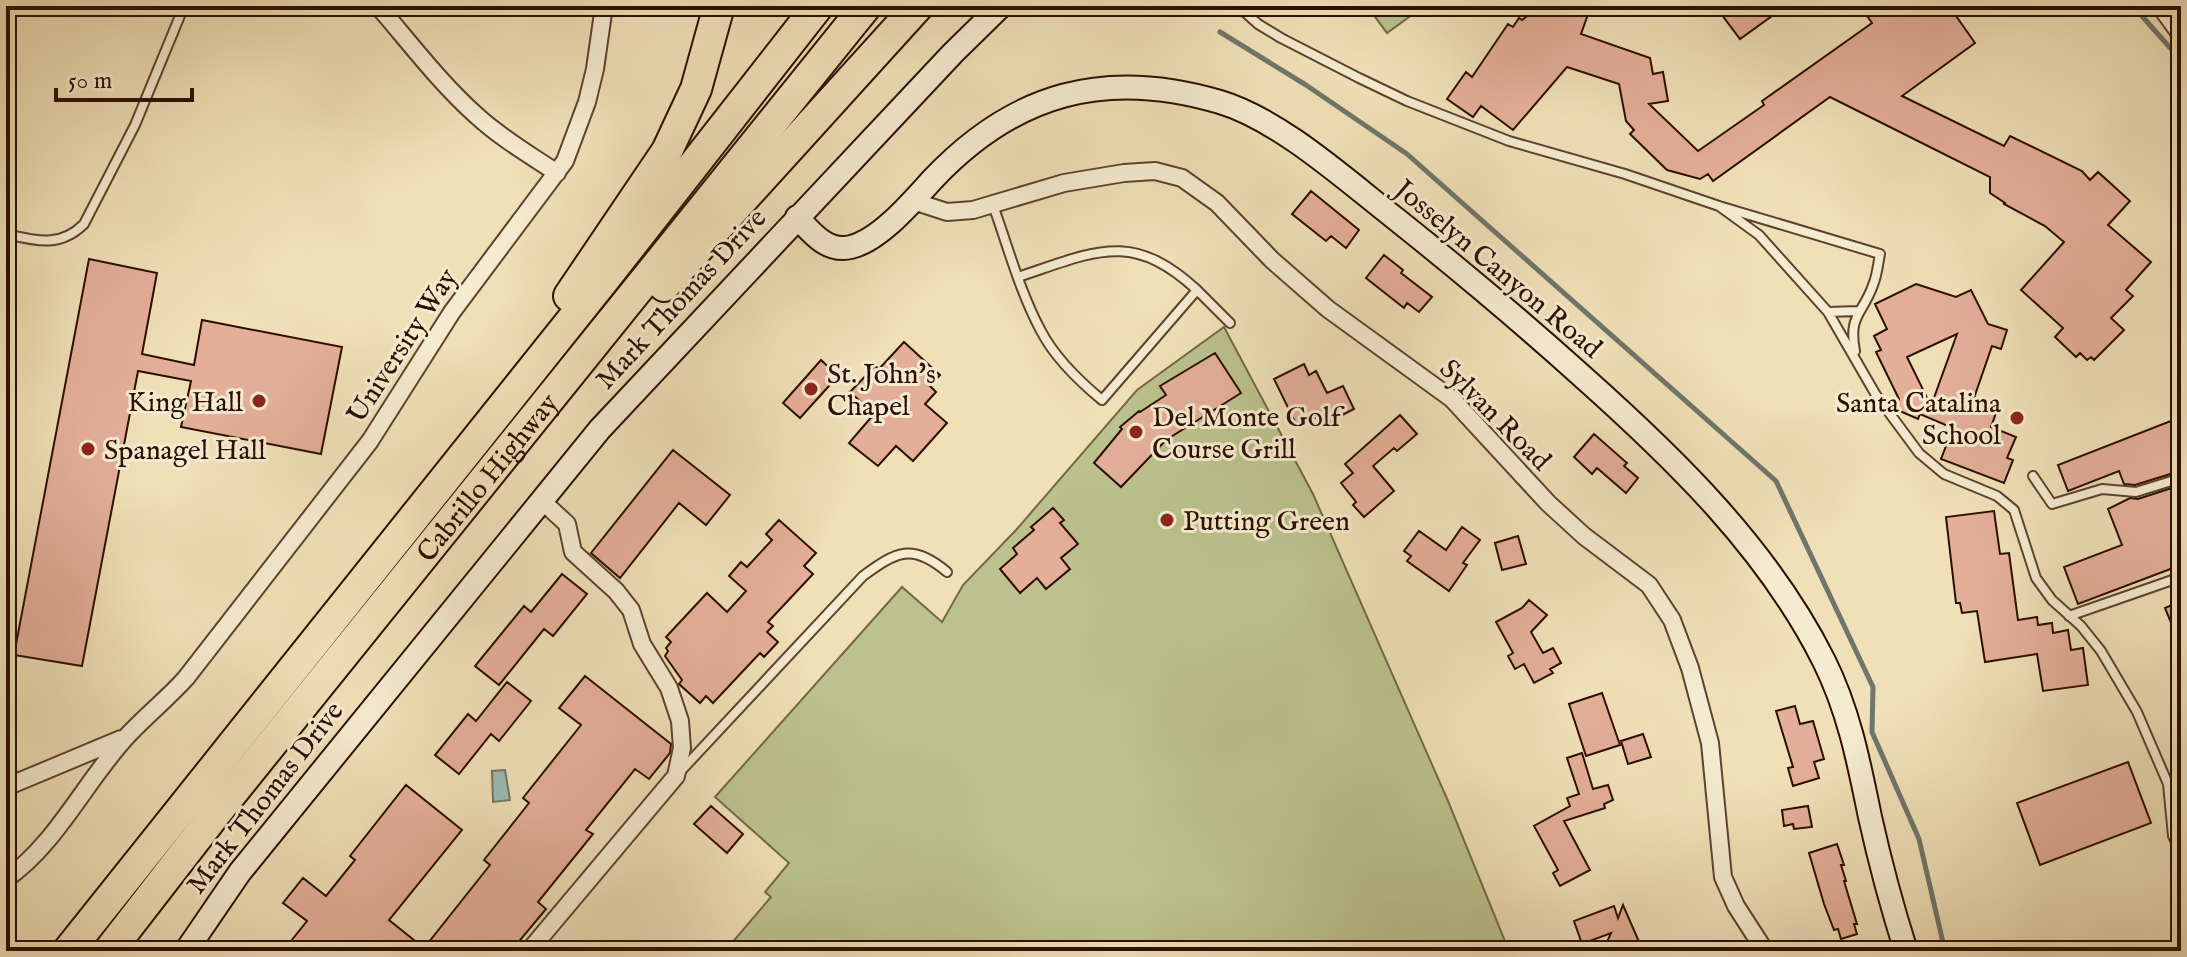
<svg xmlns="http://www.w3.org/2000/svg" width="2187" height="957" viewBox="0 0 2187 957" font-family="'IM FELL English',serif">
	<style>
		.green { fill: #bbc28d; stroke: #746846; stroke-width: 2 }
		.water { fill: #9bbcb3; stroke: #6f766b; stroke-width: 2 }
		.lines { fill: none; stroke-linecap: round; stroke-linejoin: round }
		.stream { stroke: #6f766b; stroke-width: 5 }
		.building { fill: #e4af99; stroke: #2c0e00; stroke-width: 2; fill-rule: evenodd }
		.lane-casing { stroke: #5d422e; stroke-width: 12 }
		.street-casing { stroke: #5d422e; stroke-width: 20 }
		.secondary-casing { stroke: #2c0e00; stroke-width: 26 }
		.highway-casing { stroke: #2c0e00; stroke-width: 34 }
		.lane { stroke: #f5ebd0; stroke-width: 8 }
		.street { stroke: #f5ebd0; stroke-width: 16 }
		.secondary { stroke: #f5ebd0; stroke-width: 22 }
		.highway { stroke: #f0e0b7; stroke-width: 30 }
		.poi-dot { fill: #8f2418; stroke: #f5ebd0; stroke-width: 3 }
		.labels { text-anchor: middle; stroke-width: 6; stroke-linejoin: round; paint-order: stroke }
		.street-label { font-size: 28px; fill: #2c0e00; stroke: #f5ebd0 }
		.poi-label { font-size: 28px; fill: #2c0e00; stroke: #f5ebd0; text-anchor: start }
	</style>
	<rect width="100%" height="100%" fill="#f0e0b7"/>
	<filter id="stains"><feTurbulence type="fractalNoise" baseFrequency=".0025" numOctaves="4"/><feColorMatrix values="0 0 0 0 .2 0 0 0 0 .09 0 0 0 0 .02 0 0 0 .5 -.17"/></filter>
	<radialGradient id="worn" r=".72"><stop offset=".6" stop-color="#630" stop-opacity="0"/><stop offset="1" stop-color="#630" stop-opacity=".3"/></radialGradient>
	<path class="green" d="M1367,6H1424L1387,33Z
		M1224,327L1313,494L1448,801L1509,951H725L771,897L765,892L789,863L715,797L902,587L942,622L963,585L1016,530L1137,390Z"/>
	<path class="water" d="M505,770L510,800L493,802L492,771Z"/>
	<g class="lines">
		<path class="stream" d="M2133,6L2181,60
			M1220,32L1306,85L1407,154L1776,481L1873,687L1872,732L1919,839L1945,951"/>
	</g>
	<path class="building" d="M1540,6H1591L1581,34L1650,58L1653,74L1663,72L1668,101L1649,104L1698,151L1764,105L1762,101L1872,23L1860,6H1949L1975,43L1902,96L2004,146L2010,136L2082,171L2090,180L2098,172L2130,201L2108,225L2151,262L2126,290L2133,296L2111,318L2124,330L2094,360L2091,357L2087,360L2080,353L2076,357L2055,337L2063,328L2021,290L2064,242L2045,226L2004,204L2005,203L1990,193V177L1830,97L1713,181L1708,174L1700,179L1667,170L1630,134L1634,130L1626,121L1619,84L1567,67L1513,130L1481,106L1473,117L1447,99L1466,72L1472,77L1508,24L1513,27L1519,18L1522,20Z
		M1735,6H1786L1740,39L1722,15Z
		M1311,191L1359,230L1346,248L1331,236L1326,241L1292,214Z
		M1384,255L1403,270L1401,273L1432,297L1419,312L1407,303L1404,308L1366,278Z
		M89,259L157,273L142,354L194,365L202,320L342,347L321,454L181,427L191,381L138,371L82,666L14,655Z
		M1916,284L1956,297L1971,290L1988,324L2007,330L2001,349L1992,346L1972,404L1996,413L1991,427L2016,437L2007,458L2013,460L2004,483L1941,459L1953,428L1920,414L1918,419L1895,409L1899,399L1876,352L1881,350L1874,336L1887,329L1875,304ZM1957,334L1931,406L1907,357Z
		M904,342L940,375L930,386L936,392L925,404L947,423L913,461L896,446L878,466L849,443L874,414L850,392L875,366L879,369Z
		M1215,353L1241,393L1166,440L1121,487L1094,463L1122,429L1120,427L1139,411L1140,412L1166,395L1160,386Z
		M821,360L838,376L800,418L783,403Z
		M1304,364L1309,375L1316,371L1327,393L1343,386L1354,409L1323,425L1319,416L1297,426L1274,379Z
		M1400,415L1417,434L1397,451L1394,448L1373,466L1394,491L1364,517L1353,505L1356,502L1341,483L1353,473L1345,464Z
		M2181,417V450L2173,453L2180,471L2135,485L2124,484L2119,471L2068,491L2058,465Z
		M1594,434L1627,463L1624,466L1638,478L1626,493L1597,468L1592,474L1574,457Z
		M673,450L730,495L706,525L679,503L620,578L591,553Z
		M2181,485V565L2078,604L2064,567L2122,545L2108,509L2130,498L2138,499Z
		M1053,508L1064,520L1060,523L1078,544L1061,558L1070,569L1046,589L1037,578L1020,593L1000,569L1017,554L1013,548L1034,530L1031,527Z
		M1994,511L2000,554L2009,553L2018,620L2037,617L2038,625L2052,623L2053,633L2068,630L2071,650L2083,648L2088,685L2043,691L2037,654L1985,662L1977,611L1962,613L1960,603H1956L1946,517Z
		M779,520L816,553L804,566L813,574L768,622L773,626L767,632L778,642L764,657L760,653L713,703L706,696L700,703L679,684L682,680L665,656L668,651L666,648L671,642L666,637L707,593L727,612L746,591L729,576L741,562L747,567L772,540L766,534Z
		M1462,527L1480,540L1463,563L1467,565L1449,591L1407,561L1411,556L1404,551L1419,531L1446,550Z
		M1518,536L1526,564L1502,570L1495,543Z
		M562,574L587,594L553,636L544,629L499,685L475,666L524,606L531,612Z
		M1529,600L1547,615L1531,632L1543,653L1553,648L1561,663L1550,669L1553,673L1534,683L1524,664L1515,669L1508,656L1513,653L1496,622L1522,608Z
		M2181,601V647L2165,608Z
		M585,676L671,744L670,753L649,779L635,769L586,830L593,834L538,902L546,909L511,951H283L307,921L283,903L303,878L326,896L355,860L350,856L406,785L462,830L389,920L424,948L490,865L484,860L529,803L523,798L581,725L559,708Z
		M507,682L531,701L499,741L491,734L459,774L435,755L468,714L476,721Z
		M1602,693L1620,745L1586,756L1569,704Z
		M1795,706L1800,724L1813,721L1824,759L1814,762L1819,778L1793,786L1788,768L1793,767L1776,711Z
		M1643,734L1651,757L1628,764L1621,741Z
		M1582,753L1593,789L1608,785L1613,800L1604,804L1605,808L1564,821L1590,870L1560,886L1553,873L1558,870L1534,826L1570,806L1567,798L1579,794L1567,758Z
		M2128,762L2151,823L2040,865L2017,803Z
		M711,806L743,834L727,853L694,824Z
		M1808,806L1812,827L1794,829L1793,824L1784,826L1782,810Z
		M1837,844L1844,865H1841L1846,881H1844L1857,924H1854L1857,934L1841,939L1838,929L1834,930L1824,904L1809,853Z
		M1623,905L1643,951H1603L1611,933L1582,944L1574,921L1614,906L1618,918Z"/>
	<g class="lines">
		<g class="lane-casing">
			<path id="lane" d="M1238,6L1258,24L1281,38L1359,78L1407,101L1509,141L1625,174L1719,206L1880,254C1878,264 1877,276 1873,285C1863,314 1848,315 1855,351
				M993,205C1008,247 1020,292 1041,331C1055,358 1079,381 1102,400L1197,290C1131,229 1094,252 1018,277
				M1719,206L1759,235L1828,312L1876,395L1919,453L1944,474L1997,496L2014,510L2036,578L2052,600L2081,626L2101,651L2137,712L2168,784L2173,836L2181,852
				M6,234C36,241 60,248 84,224L135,125L184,6
				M1197,290L1230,323
				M1828,312L1858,311
				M2033,476L2052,504L2102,489L2136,492L2181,478
				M6,612V650
				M2069,616L2181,577
				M679,773L863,576C896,552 912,542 947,572"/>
		</g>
		<g class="street-casing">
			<path id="street" d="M378,6C410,43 440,83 477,116C501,138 530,155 557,173
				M2160,6L2181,35
				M913,201L947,212L973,210L1064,183L1124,173L1155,171L1182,178L1217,203L1272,260L1328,309L1452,399L1548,503L1584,536L1649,585L1672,620L1690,668L1710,743L1723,877L1736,906L1765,951
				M6,787L121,739
				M6,879C57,844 87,778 129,734C148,714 168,698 186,678L370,441L452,312L565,161L587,102L595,69L604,6
				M529,951L676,776L682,748L680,721L669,688L642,644L631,610L616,591L573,552L567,524L541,500"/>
		</g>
		<g class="secondary-casing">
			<path id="secondary" d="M797,217C812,233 827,253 851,247C880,240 912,202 932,180C1014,93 1105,68 1220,102C1280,120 1346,180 1396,219C1460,270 1522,322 1583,377C1675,459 1768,549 1824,661C1849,711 1859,763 1870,817C1880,862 1892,907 1906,951
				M186,951L240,872L600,429L953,53L1001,6"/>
		</g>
		<g class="highway-casing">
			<g id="highway">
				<path d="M664,286L918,6"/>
				<path d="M569,296L667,151L696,89L719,6"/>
				<path d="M68,951L603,281L818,6"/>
				<path id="s1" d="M109,951L215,814L866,6"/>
			</g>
		</g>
		<use href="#lane" class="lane"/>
		<use href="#street" class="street"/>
		<use href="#secondary" class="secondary"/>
		<use href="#highway" class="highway"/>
	</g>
	<g class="poi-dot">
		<circle cx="811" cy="389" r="8"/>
		<circle cx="259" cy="401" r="8"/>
		<circle cx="2017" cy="418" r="8"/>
		<circle cx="1136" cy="432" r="8"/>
		<circle cx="88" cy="449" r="8"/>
		<circle cx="1167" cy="520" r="8"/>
	</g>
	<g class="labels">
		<g class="street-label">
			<text transform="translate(1499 268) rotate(40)" y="10">Josselyn Canyon Road</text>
			<text transform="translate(680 298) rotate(-47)" y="10">Mark Thomas Drive</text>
			<text transform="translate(401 345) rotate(-57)" y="10">University Way</text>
			<text transform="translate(1496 414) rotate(45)" y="10">Sylvan Road</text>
			<text dy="10" stroke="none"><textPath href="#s1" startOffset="606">Cabrillo Highway</textPath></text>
			<text transform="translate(264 797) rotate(-52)" y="10">Mark Thomas Drive</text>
		</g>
		<g class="poi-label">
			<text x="827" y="383">St. John's<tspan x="827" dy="32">Chapel</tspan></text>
			<text x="243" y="411" text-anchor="end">King Hall</text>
			<text x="2001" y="412" text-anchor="end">Santa Catalina<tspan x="2001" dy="32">School</tspan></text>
			<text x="1152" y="426">Del Monte Golf<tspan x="1152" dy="32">Course Grill</tspan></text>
			<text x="104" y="459">Spanagel Hall</text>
			<text x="1183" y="530">Putting Green</text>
		</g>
	</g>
	<rect width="2187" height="957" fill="none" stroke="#f0e0b7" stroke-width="32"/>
	<rect x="8" y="8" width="2171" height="941" fill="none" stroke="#2c0e00" stroke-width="4"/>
	<rect x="16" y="16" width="2155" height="925" fill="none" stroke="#2c0e00" stroke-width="2"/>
	<path d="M56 88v12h136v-12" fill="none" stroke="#2c0e00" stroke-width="4"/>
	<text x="68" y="88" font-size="24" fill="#2c0e00" stroke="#f5ebd0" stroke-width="6" paint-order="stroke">50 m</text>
	<rect width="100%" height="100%" filter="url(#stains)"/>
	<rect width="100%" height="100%" fill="url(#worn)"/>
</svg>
